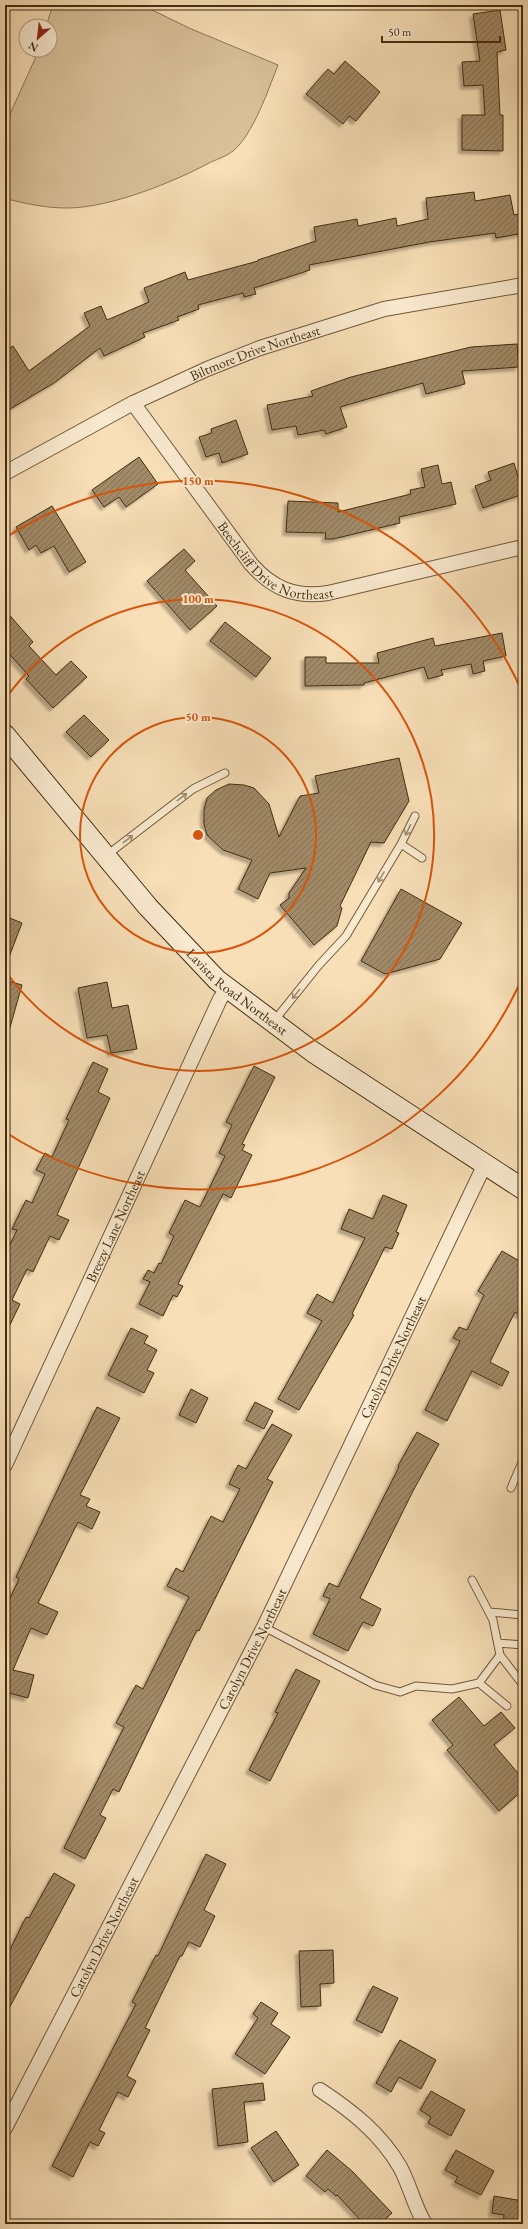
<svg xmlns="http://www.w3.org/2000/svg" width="528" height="2229" viewBox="0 0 528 2229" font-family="'EB Garamond',serif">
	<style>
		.green { fill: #d9c19b; stroke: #8e7756 }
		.building { fill: url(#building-hatch); stroke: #432d10; filter: url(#shadow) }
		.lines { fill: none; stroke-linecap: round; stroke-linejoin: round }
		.lane-casing { stroke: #705a3a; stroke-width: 9 }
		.street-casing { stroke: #705a3a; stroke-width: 16 }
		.secondary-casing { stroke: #432d10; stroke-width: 22 }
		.lane { stroke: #faead0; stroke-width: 7 }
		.street { stroke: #faead0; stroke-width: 14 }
		.secondary { stroke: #faead0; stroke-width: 20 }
		.oneway { stroke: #9e8c70 }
		.ring { fill: none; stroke: #d8550c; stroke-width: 2 }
		.labels { text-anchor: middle; stroke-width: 4; stroke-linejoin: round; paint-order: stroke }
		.street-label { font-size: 14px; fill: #432d10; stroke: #faead0 }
		.centre { fill: #d8550c; stroke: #faead0; stroke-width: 2 }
		.ring-label { font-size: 12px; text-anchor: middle; font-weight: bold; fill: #d8550c; stroke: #faead0; stroke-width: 4; stroke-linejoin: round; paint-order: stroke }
	</style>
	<defs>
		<pattern id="building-hatch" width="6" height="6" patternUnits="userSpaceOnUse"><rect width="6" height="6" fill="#a18a67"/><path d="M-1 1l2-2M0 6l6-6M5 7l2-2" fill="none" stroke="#857153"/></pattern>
		<filter id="shadow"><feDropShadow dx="-3.5" dy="3.5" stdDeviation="1" flood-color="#0004"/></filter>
	</defs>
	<rect width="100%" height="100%" fill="#f8dfb7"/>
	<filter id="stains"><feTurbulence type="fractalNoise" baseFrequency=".005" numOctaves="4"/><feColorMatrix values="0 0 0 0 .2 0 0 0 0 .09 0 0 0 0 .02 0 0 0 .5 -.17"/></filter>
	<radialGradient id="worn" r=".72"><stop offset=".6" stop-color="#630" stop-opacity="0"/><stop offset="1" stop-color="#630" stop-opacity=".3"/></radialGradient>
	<path class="green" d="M53,5H142L189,28L278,65C269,88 253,135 233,151C227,156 218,159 211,162C174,182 110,208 67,208C46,208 28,204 7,199L5,197V125L39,50H50V26H46Z"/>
	<path class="building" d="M500,10L506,50L497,52L500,115H503V151L462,150V115H485L483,85L464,86L462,62L480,61L473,14Z
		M345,61L380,92L356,121L349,116L343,124L306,94L328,69L334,74Z
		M474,192L475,201L510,195L514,215L523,213V233L496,238L495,233L429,242L309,265L310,270L254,288L256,294L244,297L243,293L198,305L199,309L177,317L179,320L143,333L145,337L104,356L100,348L54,383L5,412V351L13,346L29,371L90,326L84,313L101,306L107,320L149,302L144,288L185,272L188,280L258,261V260L316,241L314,227L357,219L358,226L396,218L397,226L428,219L426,198Z
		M517,344L519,367L462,371L465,384L426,394L423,383L340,407L347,427L326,434L324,430L298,435L296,426L272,430L267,405L313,396L311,391L351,377L414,361L471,347Z
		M236,420L248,454L222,463L219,453L206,457L199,437L212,433L211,429Z
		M139,457L158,484L126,507L119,497L104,507L92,490Z
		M514,463L523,494L483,508L475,486L491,480L488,472Z
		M438,465L442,484L451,482L456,504L399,517L400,523L333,539H325L326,533L286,532L288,501L338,503V512L411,494L410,490L425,487L421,469Z
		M52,506L86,562L69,572L54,546L41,553L36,545L29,550L16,527Z
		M184,549L195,561L185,570L217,606L190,630L147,581Z
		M5,610L33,642L29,646L56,675L71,661L87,677L53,708L26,679L29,676L5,649Z
		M225,622L271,658L256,677L210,641Z
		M502,633L506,656L483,661L485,671L473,674L471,664L441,670L443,675L428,679L424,667L364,683V685L305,686V657H326V663H379L377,653L433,638L435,646Z
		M84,715L109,740L91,757L66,732Z
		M399,758L409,801L384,843L371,842L340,906L342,908L337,926L314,945L280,905L289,898V893L306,868L270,873L258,899L238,889L252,860L223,850L207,835L204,824V810L207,798L216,790L229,784L244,785L254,788L269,804L279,837L300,796L319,793L315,776Z
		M401,889L462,923L440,959L385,974L361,961Z
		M5,916L22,923L6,965H5Z
		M5,980L22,985L9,1031H5Z
		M107,982L112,1008L128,1005L137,1049L111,1053L107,1035L87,1038L78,988Z
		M93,1062L108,1069L98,1092L110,1098L57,1215L69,1220L59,1240L50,1236L33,1272L27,1269L12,1300L20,1304L5,1335V1255L17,1230L12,1229L26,1200L32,1203L45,1174L36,1170L45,1153L52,1157L69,1120L66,1119Z
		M254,1066L275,1077L242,1144L245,1145L242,1150L252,1155L231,1198L223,1194L178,1284L183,1286L177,1297L173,1295L163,1316L139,1304L150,1282L143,1279L148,1270L154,1273L159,1263L161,1264L174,1236L169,1233L185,1200L200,1207L225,1156L219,1153L232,1125L226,1122Z
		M383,1195L407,1205L396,1232L399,1233L392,1249L385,1247L352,1314L354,1315L299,1410L278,1399L322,1321L307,1313L317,1294L333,1303L365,1238L341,1229L349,1209L373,1219Z
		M502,1251L523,1263V1317L515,1312L490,1362L509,1372L502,1386L472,1371L447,1421L425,1410L460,1341L453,1338L459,1327L467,1330L484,1295L478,1291Z
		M131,1328L148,1336L144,1343L157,1350L147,1370L154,1373L144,1393L108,1375Z
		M191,1389L208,1398L196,1423L179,1415Z
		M255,1402L273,1411L264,1429L246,1420Z
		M97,1407L120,1418L80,1495L90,1499L86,1506L100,1512L92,1529L78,1522L38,1603L58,1612L47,1635L31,1628L13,1670L34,1675L28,1698L5,1692V1609L19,1579L16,1577Z
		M272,1424L292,1435L267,1479L273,1482L199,1631L197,1630L119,1792L113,1789L100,1815L106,1818L85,1859L64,1848L124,1727L116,1723L136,1685L143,1689L189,1597L167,1586L176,1568L183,1572L211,1516L223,1522L240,1489L229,1484L238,1465L246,1469Z
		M417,1432L439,1444L414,1489L360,1598L381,1609L373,1626L363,1622L348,1651L313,1634L330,1599L323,1596L329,1583L338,1587L399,1467L398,1466Z
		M296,1669L320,1681L270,1781L249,1770L278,1713L275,1712Z
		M459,1697L484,1726L501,1712L515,1728L494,1745L523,1779V1790L499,1811L447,1750L453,1745L432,1720Z
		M206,1854L226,1864L204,1910L215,1916L200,1947L189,1942L182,1956H180L145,2028L150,2030L127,2076L136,2081L128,2097L118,2092L99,2130L105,2133L98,2146L90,2142L73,2177L52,2166L136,2004L132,2002L156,1955L158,1956Z
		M54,1873L75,1885L5,2016V1960L26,1917L29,1918Z
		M333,1950L334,1983L320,1984L321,2006L301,2007L299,1951Z
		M373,1986L398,1998L382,2033L356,2020Z
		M261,2002L278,2013L271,2024L290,2037L265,2074L235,2054L258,2018L253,2014Z
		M400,2040L436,2060L421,2089L399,2077L391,2092L376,2083Z
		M263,2083L265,2100L244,2102L248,2142L218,2146L212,2089Z
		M431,2091L465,2110L451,2136L428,2123L431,2117L420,2110Z
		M276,2131L299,2165L274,2182L251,2148Z
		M327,2150L352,2171L392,2213L380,2224H364L337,2195L336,2196L328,2189L325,2192L306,2176Z
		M456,2150L494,2171L481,2195L455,2182L458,2177L445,2170Z
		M494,2196L523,2201V2224H503L504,2215L492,2213Z"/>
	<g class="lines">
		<g class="lane-casing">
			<path id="lane" d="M401,844L422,858
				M107,855L193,789L225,773
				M274,1021L319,965L346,936L401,844L415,816
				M511,1488L523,1460
				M489,1612L523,1615
				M264,1627L375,1685L400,1692L416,1686L452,1689L479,1683L500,1655L493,1620L472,1580
				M498,1643L523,1645
				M500,1655L523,1685
				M479,1683L507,1706"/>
		</g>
		<g class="street-casing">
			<g id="street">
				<path id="s1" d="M133,403L251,564C273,589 296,598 328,593L523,547"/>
				<path id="s2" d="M5,473L133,403L207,369L260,348L384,309L523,285"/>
				<path id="s3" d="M5,1465L220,999L227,988"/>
				<path d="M320,2090C352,2111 381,2134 400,2167C410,2185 414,2206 425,2224"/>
				<path id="s4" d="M5,2128L264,1627L485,1164"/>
			</g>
		</g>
		<g class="secondary-casing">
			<g id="secondary">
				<path id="s5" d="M5,735L148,907L217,980L313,1052L523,1189"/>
			</g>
		</g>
		<use href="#lane" class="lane"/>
		<use href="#street" class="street"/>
		<use href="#secondary" class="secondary"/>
	</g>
	<defs><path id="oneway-shaft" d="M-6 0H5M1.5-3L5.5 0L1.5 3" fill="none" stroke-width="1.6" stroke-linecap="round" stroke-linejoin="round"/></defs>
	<g class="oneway">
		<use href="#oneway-shaft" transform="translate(182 797) rotate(-37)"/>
		<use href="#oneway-shaft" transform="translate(408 830) rotate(116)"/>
		<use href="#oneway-shaft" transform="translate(128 839) rotate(-37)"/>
		<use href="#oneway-shaft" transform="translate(381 877) rotate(121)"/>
		<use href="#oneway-shaft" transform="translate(296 994) rotate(128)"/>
	</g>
	<g class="ring">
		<circle cx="198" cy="835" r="118"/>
		<path d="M6 698A236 236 0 1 1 6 972"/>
		<path d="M523 976A354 354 0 0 1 5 1132M5 538A354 354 0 0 1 523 694"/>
	</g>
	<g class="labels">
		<g class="street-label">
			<text dy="5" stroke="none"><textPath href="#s2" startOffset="278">Biltmore Drive Northeast</textPath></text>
			<text dy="5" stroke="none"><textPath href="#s1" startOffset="220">Beechcliff Drive Northeast</textPath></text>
			<text dy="5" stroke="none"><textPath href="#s5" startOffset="347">Lavista Road Northeast</textPath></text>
			<text dy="5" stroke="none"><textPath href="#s3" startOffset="263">Breezy Lane Northeast</textPath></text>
			<text dy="5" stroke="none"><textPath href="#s4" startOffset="863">Carolyn Drive Northeast</textPath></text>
			<text dy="5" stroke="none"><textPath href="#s4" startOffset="539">Carolyn Drive Northeast</textPath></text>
			<text dy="5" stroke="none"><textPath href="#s4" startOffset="215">Carolyn Drive Northeast</textPath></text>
		</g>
	</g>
	<circle cx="198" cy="835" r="6" class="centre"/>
	<g class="ring-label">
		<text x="198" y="485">150 m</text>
		<text x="198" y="603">100 m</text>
		<text x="198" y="721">50 m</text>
	</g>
	<rect width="528" height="2229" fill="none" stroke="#f8dfb7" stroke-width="20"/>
	<rect x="6" y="6" width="516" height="2217" fill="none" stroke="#432d10" stroke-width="2"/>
	<rect x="10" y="10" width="508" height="2209" fill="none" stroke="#432d10"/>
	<g transform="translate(38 38) rotate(208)"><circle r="19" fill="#faead0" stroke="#b19e83"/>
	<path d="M0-3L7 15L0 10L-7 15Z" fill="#8f2418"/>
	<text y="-6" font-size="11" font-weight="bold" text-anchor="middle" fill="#432d10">N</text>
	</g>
	<path d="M382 36v6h118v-6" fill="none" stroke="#432d10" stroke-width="2"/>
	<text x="388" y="36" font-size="12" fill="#432d10" stroke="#faead0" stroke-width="3" paint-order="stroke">50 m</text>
	<rect width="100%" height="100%" filter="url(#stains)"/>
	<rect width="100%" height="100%" fill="url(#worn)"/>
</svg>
